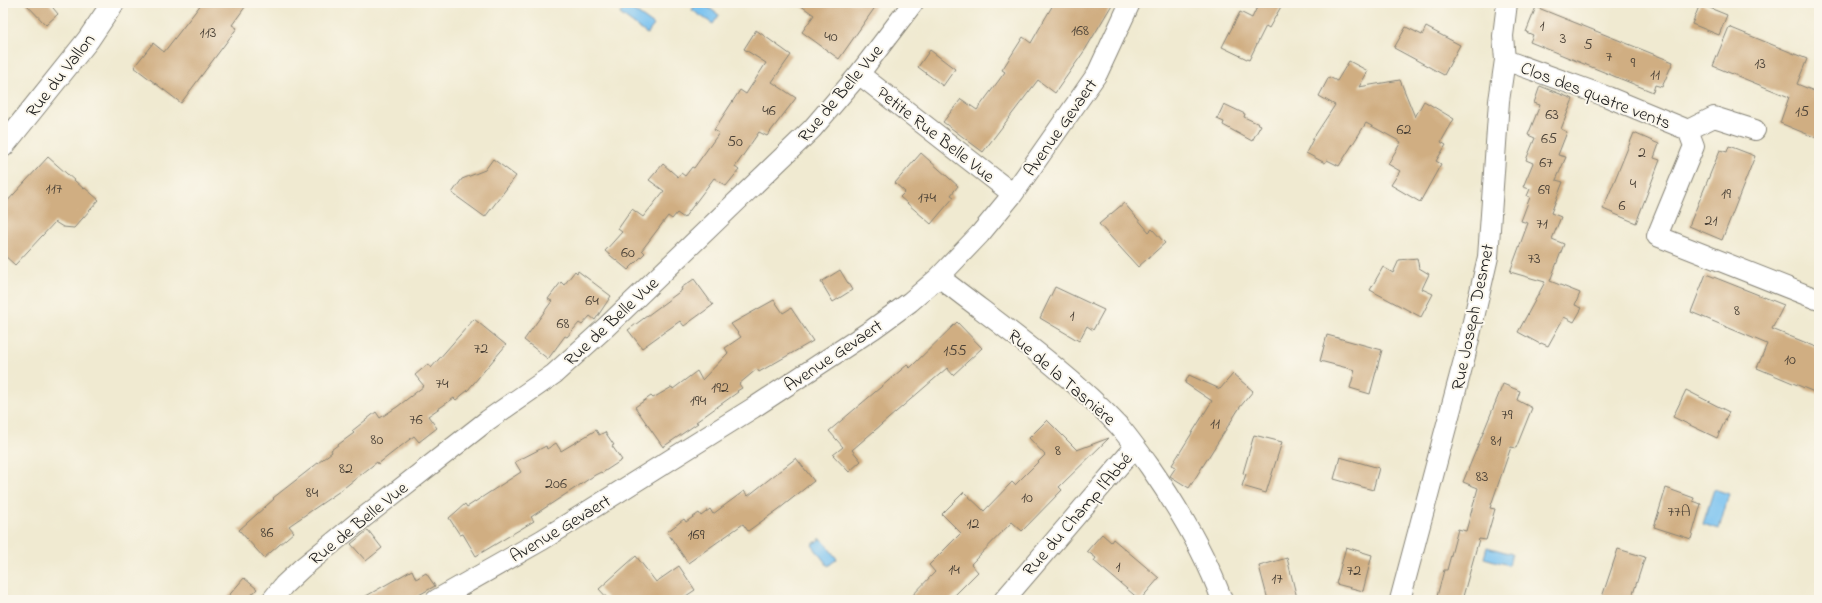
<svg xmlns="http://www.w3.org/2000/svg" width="1822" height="603" viewBox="0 0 1822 603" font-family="'Indie Flower',sans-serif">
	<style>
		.water { fill: #77c1f0; stroke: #4a6e86 }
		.building { fill: #d0ae82 }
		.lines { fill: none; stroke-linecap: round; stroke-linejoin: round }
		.minor-casing { stroke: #868376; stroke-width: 22 }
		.tertiary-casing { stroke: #868376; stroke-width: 24 }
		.minor { stroke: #fff; stroke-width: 20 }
		.tertiary { stroke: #fff; stroke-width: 22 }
		.labels { text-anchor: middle; stroke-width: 4; stroke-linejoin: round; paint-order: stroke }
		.number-label { font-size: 16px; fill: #494036 }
		.street-label { font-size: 18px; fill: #1c1c1c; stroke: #fbf7ec }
	</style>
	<rect width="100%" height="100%" fill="#fbf7ec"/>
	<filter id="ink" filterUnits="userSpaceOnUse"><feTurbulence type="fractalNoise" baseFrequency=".025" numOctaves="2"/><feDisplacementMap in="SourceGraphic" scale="8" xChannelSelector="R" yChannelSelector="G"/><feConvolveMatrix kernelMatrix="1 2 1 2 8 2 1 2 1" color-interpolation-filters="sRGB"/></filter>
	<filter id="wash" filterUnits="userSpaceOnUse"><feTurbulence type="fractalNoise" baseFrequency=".012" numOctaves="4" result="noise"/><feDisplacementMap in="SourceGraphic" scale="16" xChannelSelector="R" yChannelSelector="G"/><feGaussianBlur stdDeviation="0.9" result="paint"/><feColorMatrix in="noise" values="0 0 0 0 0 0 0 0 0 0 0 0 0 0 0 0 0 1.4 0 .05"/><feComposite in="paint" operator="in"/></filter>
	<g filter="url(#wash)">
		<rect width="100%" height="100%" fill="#f0ead1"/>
		<path class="water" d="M696,3H702L719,15L713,24L692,10Z
			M626,5L654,25L647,34L620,14Z
			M1714,489L1729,494L1719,529L1703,524Z
			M821,538L837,559L828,566L812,545Z
			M1487,547L1512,554L1509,565L1484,558Z"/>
		<g id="blocks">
			<path class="building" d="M25,3H49L58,14L46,25Z
				M202,3H248L232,25L237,28L181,103L134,67L153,43L164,52Z
				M797,3H878L839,59L802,32L814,15Z
				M1054,3H1113L1085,50L1055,93L1038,80L983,152L943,122L961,99L977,110L1005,72L1002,70L1023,37L1031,43Z
				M1259,3H1283L1269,28L1266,26L1249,60L1222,47L1240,12L1252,18Z
				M1700,4L1727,15L1719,35L1692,24Z
				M1536,7L1673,62L1662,87L1655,85L1653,92L1530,42L1533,35L1526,32Z
				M1406,27L1422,35L1426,27L1460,45L1444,75L1394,48Z
				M1729,27L1807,59L1797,84L1819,93V139L1780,123L1789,97L1713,66Z
				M756,30L791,55L772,82L796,98L767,136L759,132L735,167L739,170L726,186L714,178L684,218L677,213L672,219L668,216L642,250L645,253L628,270L605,251L622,232L618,229L632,209L643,217L664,191L649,180L663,164L678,177L681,173L685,176L692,167L694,168L719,133L714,130L740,90L746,94L766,63L744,49Z
				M930,50L955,69L943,86L918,67Z
				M1349,61L1368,71L1359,87L1400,80L1415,117L1424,101L1454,119L1441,142L1446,145L1436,161L1441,164L1420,202L1391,185L1400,171L1388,164L1401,142L1366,123L1339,166L1327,160L1325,163L1306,153L1314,137L1335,105L1319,96L1329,77L1337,81Z
				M1540,86L1573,99L1561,129L1567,132L1558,155L1566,157L1556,180L1563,182L1551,213L1561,217L1552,239L1564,244L1550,281L1580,293L1575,305L1582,308L1574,322L1564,317L1548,346L1541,343L1540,344L1518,332L1545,282L1510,272L1528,223L1521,221L1530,197L1527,196L1530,189L1523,187L1533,163L1526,160L1535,138L1528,135L1540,105L1534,103Z
				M1224,104L1245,114L1244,117L1261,125L1252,141L1223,125L1224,122L1217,119Z
				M1634,133L1659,144L1654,158L1660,160L1636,223L1603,209Z
				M1729,146L1755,156L1722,240L1689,226L1720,150L1727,152Z
				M921,153L958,186L951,195L954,197L931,224L900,197L905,192L895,183Z
				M48,157L84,189L85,188L99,200L74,228L63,227L55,222L15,265L3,254V206Z
				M493,159L516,176L485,217L452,193L462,179L485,170Z
				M1124,203L1149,232L1152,229L1165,243L1138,267L1099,224Z
				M1417,258L1419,268L1429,274L1422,289L1433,294L1421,317L1370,290L1383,267L1393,273L1399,260Z
				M840,270L852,290L833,302L821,282Z
				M575,271L577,273L578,271L611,296L595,320L590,316L582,325L579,323L567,337L565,336L548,359L524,340L552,301L548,299L561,282L564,285Z
				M1706,274L1784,305L1772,329L1819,348V394L1757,368L1767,344L1691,312Z
				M694,279L713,305L684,326L680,321L642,348L628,330L682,290L681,288Z
				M1055,287L1104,310L1093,330L1087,326L1079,341L1040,318Z
				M774,300L783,313L791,308L813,341L759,372L757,369L739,384L742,388L737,391L738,392L696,422L698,423L663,447L635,407L651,396L653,398L672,387L673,389L697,371L702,380L728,353L725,348L741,337L731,324Z
				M474,319L506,345L468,390L456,400L454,398L428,416L437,428L419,442L414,436L378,464L377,462L340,491L289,526L294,532L264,558L239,530L274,499L273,498L332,452L331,450L354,433L352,431L376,412L380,418L397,407L424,386L415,375L428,364L431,368Z
				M957,322L982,348L953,375L947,368L852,450L861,461L849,472L833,455L843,447L829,431L907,365L910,368Z
				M1327,335L1382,350L1370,394L1350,388L1355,370L1320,361Z
				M1233,374L1253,391L1240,407L1189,488L1170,476L1176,467L1172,465L1212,401L1185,383L1189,375L1220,389Z
				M1503,384L1520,391L1517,400L1532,408L1516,448L1511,447L1490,508L1495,509L1486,540L1479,539L1462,600H1436L1444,570H1447L1458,529L1466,531L1478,488L1463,482Z
				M1686,390L1729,412L1717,438L1673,417Z
				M1047,420L1077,450L1109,438L1059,487L1062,490L1022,531L1012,522L971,564L978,572L950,600H908L935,572L929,565L961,533L942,514L964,492L984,511L1012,482L1015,485L1045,455L1029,438Z
				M596,430L599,435L605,432L614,445L612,446L622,460L602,473L601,472L595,475L531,517L534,521L476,556L463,534L460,535L449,518L465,504L467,507L521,472L515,462L546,446L547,449L556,443L561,451Z
				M1254,435L1282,442L1266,493L1242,486L1246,474L1243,473Z
				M1340,457L1379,468L1373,490L1334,479Z
				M796,458L814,481L779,509L748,531L743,524L688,563L667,532L684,519L686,522L699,513L701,516L710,509L713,514L744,491L748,496Z
				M1666,488L1694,498L1693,501L1701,504L1691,539L1654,527Z
				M368,530L382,548L366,561L351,544Z
				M1102,534L1111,542L1113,539L1159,578L1140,600L1094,561L1096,558L1087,551Z
				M1346,547L1372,555L1363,591L1336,584Z
				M1618,549L1645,557L1631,600H1601Z
				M636,556L656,582L679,566L695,590L680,600H609L599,589Z
				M1287,558L1297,598L1288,600H1268L1259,566Z
				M412,570L416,579L426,573L435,586L410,600H359Z
				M244,578L257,589L247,600H225Z"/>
		</g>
	</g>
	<g filter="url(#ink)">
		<use href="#blocks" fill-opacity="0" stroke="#868376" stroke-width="1"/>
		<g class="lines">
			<g class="minor-casing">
				<path id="minor" d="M1505,60L1608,97L1688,130L1694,146L1657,236L1819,300
					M859,74L1013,194
					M1688,130L1714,117L1755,130
					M939,277C999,324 1066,370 1119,426C1130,439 1140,453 1150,467C1179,509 1205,553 1222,600
					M272,600L284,585L302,568L363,518L488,420L554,374L605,328L812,129L859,74L913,3
					M436,600L542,540L753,408L873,329L910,302L939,277L980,234L1013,194L1097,74L1130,3
					M1004,600L1135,447
					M1400,600L1465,356L1488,257L1499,101L1505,60L1503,36L1507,3"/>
			</g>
			<g class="tertiary-casing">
				<path id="tertiary" d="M3,146L88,40L113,3"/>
			</g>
			<use href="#minor" class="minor"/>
			<use href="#tertiary" class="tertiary"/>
		</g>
	</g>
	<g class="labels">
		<g class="number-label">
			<text x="1542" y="30">1</text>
			<text x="1080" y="35">168</text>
			<text x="208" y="37">113</text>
			<text x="831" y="41">40</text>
			<text x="1563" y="43">3</text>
			<text x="1588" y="49">5</text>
			<text x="1609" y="61">7</text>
			<text x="1633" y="67">9</text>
			<text x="1760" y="68">13</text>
			<text x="1655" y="79">11</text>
			<text x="769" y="115">46</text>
			<text x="1802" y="116">15</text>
			<text x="1552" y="119">63</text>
			<text x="1404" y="134">62</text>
			<text x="1549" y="143">65</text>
			<text x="735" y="146">50</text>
			<text x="1642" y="157">2</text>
			<text x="1546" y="167">67</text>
			<text x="1633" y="188">4</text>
			<text x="54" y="193">117</text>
			<text x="1544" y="194">69</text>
			<text x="1726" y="198">19</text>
			<text x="927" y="202">174</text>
			<text x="1622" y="210">6</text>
			<text x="1711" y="225">21</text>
			<text x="1542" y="228">71</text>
			<text x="628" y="257">60</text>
			<text x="1534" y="263">73</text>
			<text x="592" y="305">64</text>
			<text x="1737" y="315">8</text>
			<text x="1072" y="320">1</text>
			<text x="563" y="328">68</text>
			<text x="481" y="353">72</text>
			<text x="955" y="355">155</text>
			<text x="1790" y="364">10</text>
			<text x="442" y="388">74</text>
			<text x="720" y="392">192</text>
			<text x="698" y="405">194</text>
			<text x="1507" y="419">79</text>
			<text x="416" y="424">76</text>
			<text x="1215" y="428">11</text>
			<text x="377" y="444">80</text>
			<text x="1496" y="445">81</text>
			<text x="1058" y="455">8</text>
			<text x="346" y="473">82</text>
			<text x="1482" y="481">83</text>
			<text x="556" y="488">206</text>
			<text x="312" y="497">84</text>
			<text x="1027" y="502">10</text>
			<text x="1679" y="516">77A</text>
			<text x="973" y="528">12</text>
			<text x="267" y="537">86</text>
			<text x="696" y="539">169</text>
			<text x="1118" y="571">1</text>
			<text x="954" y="574">14</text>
			<text x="1354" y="575">72</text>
			<text x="1277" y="583">17</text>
		</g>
		<g class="street-label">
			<text transform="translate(60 75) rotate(-52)" y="6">Rue du Vallon</text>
			<text transform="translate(840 93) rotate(-50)" y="6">Rue de Belle Vue</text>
			<text transform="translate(1596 95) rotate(21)" y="6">Clos des quatre vents</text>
			<text transform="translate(1060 127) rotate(-55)" y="6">Avenue Gevaert</text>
			<text transform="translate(936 134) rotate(38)" y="6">Petite Rue Belle Vue</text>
			<text transform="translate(1472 317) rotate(-78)" y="6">Rue Joseph Desmet</text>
			<text transform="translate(611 321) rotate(-43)" y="6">Rue de Belle Vue</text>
			<text transform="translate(833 355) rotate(-34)" y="6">Avenue Gevaert</text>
			<text transform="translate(1062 377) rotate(41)" y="6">Rue de la Tasnière</text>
			<text transform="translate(1077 514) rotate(-49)" y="6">Rue du Champ l'Abbé</text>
			<text transform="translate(358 523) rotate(-39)" y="6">Rue de Belle Vue</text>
			<text transform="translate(560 528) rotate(-31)" y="6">Avenue Gevaert</text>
		</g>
	</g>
	<rect width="1822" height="603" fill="none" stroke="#fbf7ec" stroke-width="16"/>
</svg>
